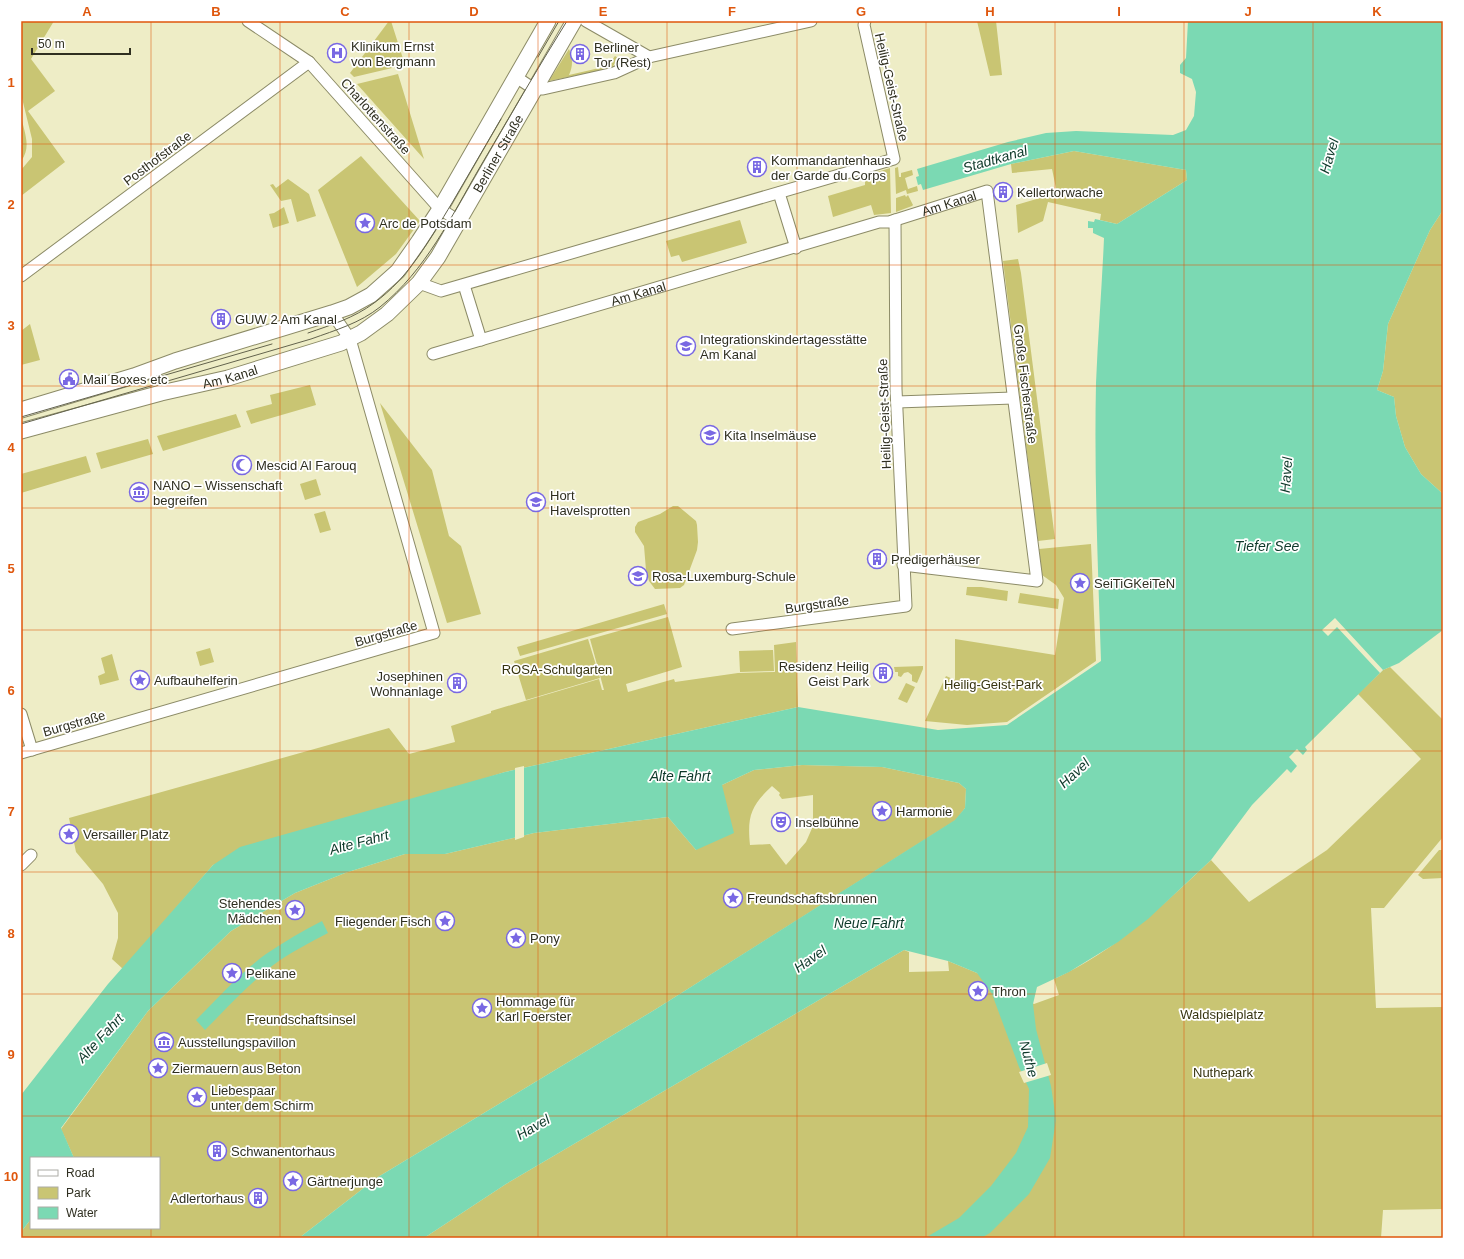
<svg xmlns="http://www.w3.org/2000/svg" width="1464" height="1259" viewBox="0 0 1464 1259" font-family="Arial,sans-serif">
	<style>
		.green { fill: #c9c573; fill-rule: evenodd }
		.water { fill: #7bd9b3 }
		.pier { fill: #eeedc6 }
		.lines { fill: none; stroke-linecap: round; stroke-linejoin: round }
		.street-casing { stroke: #8c8b67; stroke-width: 13 }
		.secondary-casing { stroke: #8c8b67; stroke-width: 17 }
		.street { stroke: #fff; stroke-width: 11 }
		.secondary { stroke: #fff; stroke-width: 15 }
		.tram { stroke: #63634d; stroke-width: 1 }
		.grid { fill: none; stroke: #df570d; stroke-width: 1; stroke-opacity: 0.55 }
		.labels { text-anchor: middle; stroke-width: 3.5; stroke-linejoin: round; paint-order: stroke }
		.poi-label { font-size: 13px; fill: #2f2f20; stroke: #fff; text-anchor: start }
		.street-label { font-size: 13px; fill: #2f2f20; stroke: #fff }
		.park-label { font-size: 13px; fill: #373410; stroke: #fff }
		.water-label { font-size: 14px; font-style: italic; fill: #0e392a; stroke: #fff }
		.neatline { fill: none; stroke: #df570d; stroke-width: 1.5 }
		.grid-label { font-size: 13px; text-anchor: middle; font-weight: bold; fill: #df570d }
	</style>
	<rect width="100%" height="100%" fill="#eeedc6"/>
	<path class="green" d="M21,21H54L31,59L55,91L28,111L65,162L21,196V170L32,157V139L21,94Z
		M389,21H391L405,65L354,77L350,73Z
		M977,21H996L1002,75L990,76Z
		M569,49C573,58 573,66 569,75L608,66L615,56L618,58L612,68L549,81Z
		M398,74L424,159L357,84Z
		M21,116C24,132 32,147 21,161Z
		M1074,151L1186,170L1187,180L1117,224L1100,220L1101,214L1048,202L1043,221L1018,233L1016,205L1057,193L1052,169L1012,173L1011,164Z
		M361,156L420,221L396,254L357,287L318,190Z
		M898,167L899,177H901V173L912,170L913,175L905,178L908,189L917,186L918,191L907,194L906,190L896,194L895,168Z
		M890,168L891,213L874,215L871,205L833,217L828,196L865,185V176Z
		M288,179L309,194L316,216L297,222L291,199L281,201L270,185L273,184L276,188Z
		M905,195L906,197L908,195L913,205L912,206L896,212V198Z
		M284,207L289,223L273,228L269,214L274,213Z
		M1443,210V494L1421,474L1405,447L1396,416L1394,397L1377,390L1383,371L1388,324L1430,230Z
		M740,220L747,243L682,262L679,255L671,257L666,241Z
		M1018,259L1021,273L1055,539L1038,541L1003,261Z
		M30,324L40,360L21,365V331Z
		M310,385L316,405L251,424L246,411L272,404L270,395Z
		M380,403L432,470L449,536L461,546L481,614L447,623Z
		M236,414L241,427L163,451L157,436Z
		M148,439L153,454L101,469L96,453Z
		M86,456L91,472L21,493V474Z
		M316,479L321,495L305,500L300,484Z
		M673,506H678L696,521L697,525L698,542L697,550L684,585L680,588L655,589L649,581L646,570L644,546L635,532V527L638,522L660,514Z
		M325,511L331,530L320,533L314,514Z
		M1091,544L1096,661L1007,722L967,725L925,721L946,676L955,680V639L1055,655L1064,598L1056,585L1042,575L1039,549Z
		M967,587H981L1008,591L1007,601L966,595Z
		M1020,593L1059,599L1058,609L1018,603Z
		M664,604L667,614L520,656L517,647Z
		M668,617L682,667L626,684L628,692L674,679L675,682L738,673L775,672L774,645L796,642L798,707L505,772L213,865L123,969L112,959L118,938V913L103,884L76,852L69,818L389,728L409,754L455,742L451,726L491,713V711L599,679L602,690H604L590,639Z
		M588,639L600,678L526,700L514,661Z
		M210,648L214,662L200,666L196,652Z
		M773,650L774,671L740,672L739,651Z
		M112,654L119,680L100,685L98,676L105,673L101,658Z
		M923,666V669L917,683L912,681V675L908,672L904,673L901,677L898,676V672H895L894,667Z
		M1390,667L1443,720V837L1384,908H1371L1376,1008L1443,1007V1209L1383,1210L1381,1238H424L506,1184L904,950L909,952V972L949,971L948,961L977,973L1034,1004L1059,995L1054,979C1116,951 1162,906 1211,860L1249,902L1327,850L1421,759L1358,694L1383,670Z
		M906,683L915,687L907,703L898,699Z
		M802,765L882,767L959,783L966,789L965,808L956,820L656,1009L378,1177L299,1238H21V1232L31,1219V1228H159V1158H74L61,1129L148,1011L231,931L295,893L345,873L405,854H445L534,833L668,817L696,850L722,785L754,770ZM772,786L780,793L779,795L782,799L813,795V826L806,842L786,865L770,844L750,845C747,816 751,806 772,786Z
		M1439,850H1443V878L1423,879L1418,875Z"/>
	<path class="water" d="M1188,21H1443V210L1430,230L1388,324L1383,371L1377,390L1394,397L1396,416L1405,447L1421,474L1443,494V630L1399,663L1383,670L1305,747L1307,750L1303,755L1297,749L1289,757L1297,766L1291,773L1287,769L1252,805L1211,860L1148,919L1118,942L1069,972L1037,987L1033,1004L1036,1029L1051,1086L1056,1120L1050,1158L1029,1194L990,1233L981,1238H925L959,1218L991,1186L1016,1153L1028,1127L1029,1089L1019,1067L992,994L977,973L948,961L904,950L506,1184L424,1238H299L378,1177L656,1009L955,820L965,808L966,789L959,783L882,767L802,765L754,770L722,785L734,833L696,850L668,817L534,833L445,854H405L345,873L295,893L231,931L148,1011L61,1128L74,1158H31V1219L21,1232V1095L108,984L213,865L240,847L505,772L798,707L938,730L1007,725L1101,661C1098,568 1094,476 1096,383C1098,334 1102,286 1104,238L1093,233V228H1088V221L1094,222L1095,219L1117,224L1187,180L1186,170L1074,151L1011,164L923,190L921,184L918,185L916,177L919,176L917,169L1008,142L1046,133L1076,131L1173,135L1186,130L1194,116L1196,92L1192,79L1180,73V65L1186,58Z
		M322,921L328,933C309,943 289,953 272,966C248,985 227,1008 205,1030L196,1020C219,997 240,973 266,954C284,942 302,931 322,921Z"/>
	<path class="pier" d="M1335,618L1383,670L1380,673L1337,627L1328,636L1322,630Z
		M524,766V837L515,840V768Z
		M1047,1063L1051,1075L1024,1083L1019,1072Z"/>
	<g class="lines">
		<g class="street-casing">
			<g id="street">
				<path d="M248,21L309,62L440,209L459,221"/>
				<path d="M586,21L649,57"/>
				<path d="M516,77L534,89H543L614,73L649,57L811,21"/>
				<path d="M779,193L796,248"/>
				<path d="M21,276L309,62"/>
				<path d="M419,283L441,291L894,159L864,25L865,21"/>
				<path d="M464,285L481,340"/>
				<path id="s1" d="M433,354L879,222H889L987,191L1037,581L903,565"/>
				<path d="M897,402L1013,398"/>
				<path d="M732,629L906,606L896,389L895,220"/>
				<path d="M21,714L32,750"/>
				<path d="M21,753L434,633L350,339L332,313"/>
				<path d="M21,865L31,855"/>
			</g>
		</g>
		<g class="secondary-casing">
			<g id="secondary">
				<path d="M21,410L134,376L175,361L332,313L349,307L371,295L398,271L419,241L440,209L548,21"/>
				<path id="s2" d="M21,431L161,393L228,378L341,343L361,333L387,314L419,283L438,257L574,21"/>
			</g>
		</g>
		<use href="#street" class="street"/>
		<use href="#secondary" class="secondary"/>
		<path class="tram" d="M538,57L559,21
			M308,333C331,325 354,318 374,303C409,278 430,239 452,203C468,175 485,147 501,119
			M21,417L272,344
			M21,424L311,339C336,330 360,323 380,307C426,270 451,217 480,167C509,118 537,69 567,21"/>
	</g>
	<path class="grid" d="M151,21V1158M280,21V1238M409,21V1238M538,21V1238M667,21V1238M797,21V1238M926,21V1238M1055,21V1238M1184,21V1238M1313,21V1238M21,144H1443M21,265H1443M21,386H1443M21,508H1443M21,630H1443M21,751H1443M21,872H1443M21,994H1443M21,1116H1443M151,1228V1238"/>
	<defs>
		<g id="hospital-ring" transform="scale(1)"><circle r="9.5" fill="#fff" stroke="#7968e3" stroke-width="1.5"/><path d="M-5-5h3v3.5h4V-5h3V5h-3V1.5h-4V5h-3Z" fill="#7968e3"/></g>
		<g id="building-ring" transform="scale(1)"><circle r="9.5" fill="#fff" stroke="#7968e3" stroke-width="1.5"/><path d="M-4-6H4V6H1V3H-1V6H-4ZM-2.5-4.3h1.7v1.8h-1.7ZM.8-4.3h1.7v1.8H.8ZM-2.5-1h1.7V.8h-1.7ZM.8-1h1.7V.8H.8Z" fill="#7968e3"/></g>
		<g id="sight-ring" transform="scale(1)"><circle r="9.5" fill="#fff" stroke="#7968e3" stroke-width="1.5"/><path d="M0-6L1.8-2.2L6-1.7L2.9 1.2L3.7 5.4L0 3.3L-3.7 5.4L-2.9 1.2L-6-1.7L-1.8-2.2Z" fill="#7968e3"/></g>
		<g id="school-ring" transform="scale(1)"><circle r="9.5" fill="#fff" stroke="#7968e3" stroke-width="1.5"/><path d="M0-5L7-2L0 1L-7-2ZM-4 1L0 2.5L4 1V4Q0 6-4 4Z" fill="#7968e3"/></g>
		<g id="civic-ring" transform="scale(1)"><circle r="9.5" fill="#fff" stroke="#7968e3" stroke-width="1.5"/><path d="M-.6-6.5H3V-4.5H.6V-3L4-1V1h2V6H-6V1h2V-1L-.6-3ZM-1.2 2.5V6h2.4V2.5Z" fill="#7968e3"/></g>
		<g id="mosque-ring" transform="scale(1)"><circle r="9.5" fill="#fff" stroke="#7968e3" stroke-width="1.5"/><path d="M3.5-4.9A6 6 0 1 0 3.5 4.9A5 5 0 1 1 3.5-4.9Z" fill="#7968e3"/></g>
		<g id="museum-ring" transform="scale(1)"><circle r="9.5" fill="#fff" stroke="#7968e3" stroke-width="1.5"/><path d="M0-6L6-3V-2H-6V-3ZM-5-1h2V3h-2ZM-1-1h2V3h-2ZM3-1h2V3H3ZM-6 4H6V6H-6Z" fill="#7968e3"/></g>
		<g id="theatre-ring" transform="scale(1)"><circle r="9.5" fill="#fff" stroke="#7968e3" stroke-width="1.5"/><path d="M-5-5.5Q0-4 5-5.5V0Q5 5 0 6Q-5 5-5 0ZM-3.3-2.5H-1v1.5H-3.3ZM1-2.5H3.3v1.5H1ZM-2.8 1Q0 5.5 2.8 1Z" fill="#7968e3"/></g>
	</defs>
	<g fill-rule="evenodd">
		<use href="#hospital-ring" x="337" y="53"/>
		<use href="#building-ring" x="580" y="54"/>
		<use href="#building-ring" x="757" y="167"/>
		<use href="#building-ring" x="1003" y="192"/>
		<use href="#sight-ring" x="365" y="223"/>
		<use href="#building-ring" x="221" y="319"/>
		<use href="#school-ring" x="686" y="346"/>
		<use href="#civic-ring" x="69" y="379"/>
		<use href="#school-ring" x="710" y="435"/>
		<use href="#mosque-ring" x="242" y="465"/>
		<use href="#museum-ring" x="139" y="492"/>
		<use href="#school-ring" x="536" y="502"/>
		<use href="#building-ring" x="877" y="559"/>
		<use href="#school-ring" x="638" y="576"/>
		<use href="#sight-ring" x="1080" y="583"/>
		<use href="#building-ring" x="883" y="673"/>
		<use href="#sight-ring" x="140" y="680"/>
		<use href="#building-ring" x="457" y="683"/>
		<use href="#sight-ring" x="882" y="811"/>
		<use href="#theatre-ring" x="781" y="822"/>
		<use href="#sight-ring" x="69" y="834"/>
		<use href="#sight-ring" x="733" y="898"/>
		<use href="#sight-ring" x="295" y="910"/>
		<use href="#sight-ring" x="445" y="921"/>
		<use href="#sight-ring" x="516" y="938"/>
		<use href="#sight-ring" x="232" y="973"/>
		<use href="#sight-ring" x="978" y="991"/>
		<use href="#sight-ring" x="482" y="1008"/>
		<use href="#museum-ring" x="164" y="1042"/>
		<use href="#sight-ring" x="158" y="1068"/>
		<use href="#sight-ring" x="197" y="1097"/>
		<use href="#building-ring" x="217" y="1151"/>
		<use href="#sight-ring" x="293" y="1181"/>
		<use href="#building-ring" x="258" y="1198"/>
	</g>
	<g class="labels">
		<g class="poi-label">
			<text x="351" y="51">Klinikum Ernst<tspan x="351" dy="15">von Bergmann</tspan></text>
			<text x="594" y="52">Berliner<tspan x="594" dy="15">Tor (Rest)</tspan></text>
			<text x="771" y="165">Kommandantenhaus<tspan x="771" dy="15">der Garde du Corps</tspan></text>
			<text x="1017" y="197">Kellertorwache</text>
			<text x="379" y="228">Arc de Potsdam</text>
			<text x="235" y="324">GUW 2 Am Kanal</text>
			<text x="700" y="344">Integrationskindertagesstätte<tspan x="700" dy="15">Am Kanal</tspan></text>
			<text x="83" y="384">Mail Boxes etc</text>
			<text x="724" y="440">Kita Inselmäuse</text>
			<text x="256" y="470">Mescid Al Farouq</text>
			<text x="153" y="490">NANO – Wissenschaft<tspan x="153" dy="15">begreifen</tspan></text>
			<text x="550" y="500">Hort<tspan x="550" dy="15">Havelsprotten</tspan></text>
			<text x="891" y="564">Predigerhäuser</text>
			<text x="652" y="581">Rosa-Luxemburg-Schule</text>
			<text x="1094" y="588">SeiTiGKeiTeN</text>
			<text x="869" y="671" text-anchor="end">Residenz Heilig<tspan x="869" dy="15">Geist Park</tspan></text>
			<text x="443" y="681" text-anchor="end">Josephinen<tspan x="443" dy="15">Wohnanlage</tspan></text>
			<text x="154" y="685">Aufbauhelferin</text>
			<text x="896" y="816">Harmonie</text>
			<text x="795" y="827">Inselbühne</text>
			<text x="83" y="839">Versailler Platz</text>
			<text x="747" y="903">Freundschaftsbrunnen</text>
			<text x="281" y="908" text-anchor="end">Stehendes<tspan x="281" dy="15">Mädchen</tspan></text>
			<text x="431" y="926" text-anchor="end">Fliegender Fisch</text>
			<text x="530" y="943">Pony</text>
			<text x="246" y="978">Pelikane</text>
			<text x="992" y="996">Thron</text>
			<text x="496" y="1006">Hommage für<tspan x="496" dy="15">Karl Foerster</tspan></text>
			<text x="178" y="1047">Ausstellungspavillon</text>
			<text x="172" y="1073">Ziermauern aus Beton</text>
			<text x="211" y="1095">Liebespaar<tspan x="211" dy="15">unter dem Schirm</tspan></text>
			<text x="231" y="1156">Schwanentorhaus</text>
			<text x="307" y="1186">Gärtnerjunge</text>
			<text x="244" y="1203" text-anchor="end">Adlertorhaus</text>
		</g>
		<g class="street-label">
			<text transform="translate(892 87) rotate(77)" y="5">Heilig-Geist-Straße</text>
			<text transform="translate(376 116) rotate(48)" y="5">Charlottenstraße</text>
			<text dy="5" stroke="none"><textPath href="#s2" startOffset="583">Berliner Straße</textPath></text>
			<text transform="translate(157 158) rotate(-37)" y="5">Posthofstraße</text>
			<text dy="5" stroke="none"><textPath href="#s1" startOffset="538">Am Kanal</textPath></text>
			<text dy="5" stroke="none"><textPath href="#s1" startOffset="214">Am Kanal</textPath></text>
			<text dy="5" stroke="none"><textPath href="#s2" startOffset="216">Am Kanal</textPath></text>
			<text transform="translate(1026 384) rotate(83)" y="5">Große Fischerstraße</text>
			<text transform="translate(884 414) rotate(-92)" y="5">Heilig-Geist-Straße</text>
			<text transform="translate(817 604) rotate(-8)" y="5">Burgstraße</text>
			<text transform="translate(386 633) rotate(-16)" y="5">Burgstraße</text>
			<text transform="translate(74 723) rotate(-16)" y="5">Burgstraße</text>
		</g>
		<g class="park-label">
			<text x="557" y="674">ROSA-Schulgarten</text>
			<text x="993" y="689">Heilig-Geist-Park</text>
			<text x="1222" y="1019">Waldspielplatz</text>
			<text x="301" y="1024">Freundschaftsinsel</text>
			<text x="1223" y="1077">Nuthepark</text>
		</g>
		<g class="water-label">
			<text transform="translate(1329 156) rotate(-74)" y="5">Havel</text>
			<text transform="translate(995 159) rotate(-16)" y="5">Stadtkanal</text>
			<text transform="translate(1286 475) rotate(-86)" y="5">Havel</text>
			<text x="1267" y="551">Tiefer See</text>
			<text transform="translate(1074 773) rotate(-43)" y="5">Havel</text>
			<text x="680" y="781">Alte Fahrt</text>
			<text transform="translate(359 842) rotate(-15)" y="5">Alte Fahrt</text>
			<text x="869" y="928">Neue Fahrt</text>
			<text transform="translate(810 959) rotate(-35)" y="5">Havel</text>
			<text transform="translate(100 1038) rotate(-47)" y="5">Alte Fahrt</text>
			<text transform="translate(1029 1059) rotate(75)" y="5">Nuthe</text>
			<text transform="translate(533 1127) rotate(-30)" y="5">Havel</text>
		</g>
	</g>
	<rect width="1464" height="1259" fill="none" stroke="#ffffff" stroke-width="44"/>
	<rect x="30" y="1157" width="130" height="72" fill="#ffffff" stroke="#acaca6"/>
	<rect x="38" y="1170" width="20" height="6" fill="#ffffff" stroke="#acaca6"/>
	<text x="66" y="1177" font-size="12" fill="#2f2f20">Road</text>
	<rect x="38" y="1187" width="20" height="12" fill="#c9c573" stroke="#acaca6"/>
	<text x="66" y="1197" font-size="12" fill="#2f2f20">Park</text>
	<rect x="38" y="1207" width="20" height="12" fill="#7bd9b3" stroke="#acaca6"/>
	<text x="66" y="1217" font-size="12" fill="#2f2f20">Water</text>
	<path d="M32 48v6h98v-6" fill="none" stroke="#2f2f20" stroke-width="2"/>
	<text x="38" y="48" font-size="12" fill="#2f2f20" stroke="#ffffff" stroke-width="3" paint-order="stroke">50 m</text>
	<rect x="22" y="22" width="1420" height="1215" class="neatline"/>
	<g class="grid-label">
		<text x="87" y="16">A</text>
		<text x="216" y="16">B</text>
		<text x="345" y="16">C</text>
		<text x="474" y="16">D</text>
		<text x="603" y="16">E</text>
		<text x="732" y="16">F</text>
		<text x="861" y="16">G</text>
		<text x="990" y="16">H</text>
		<text x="1119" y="16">I</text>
		<text x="1248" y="16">J</text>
		<text x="1377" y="16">K</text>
		<text x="11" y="87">1</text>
		<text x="11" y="209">2</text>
		<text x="11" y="330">3</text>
		<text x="11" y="452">4</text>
		<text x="11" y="573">5</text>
		<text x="11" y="695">6</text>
		<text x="11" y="816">7</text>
		<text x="11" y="938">8</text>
		<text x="11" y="1059">9</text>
		<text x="11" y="1181">10</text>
	</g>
</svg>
